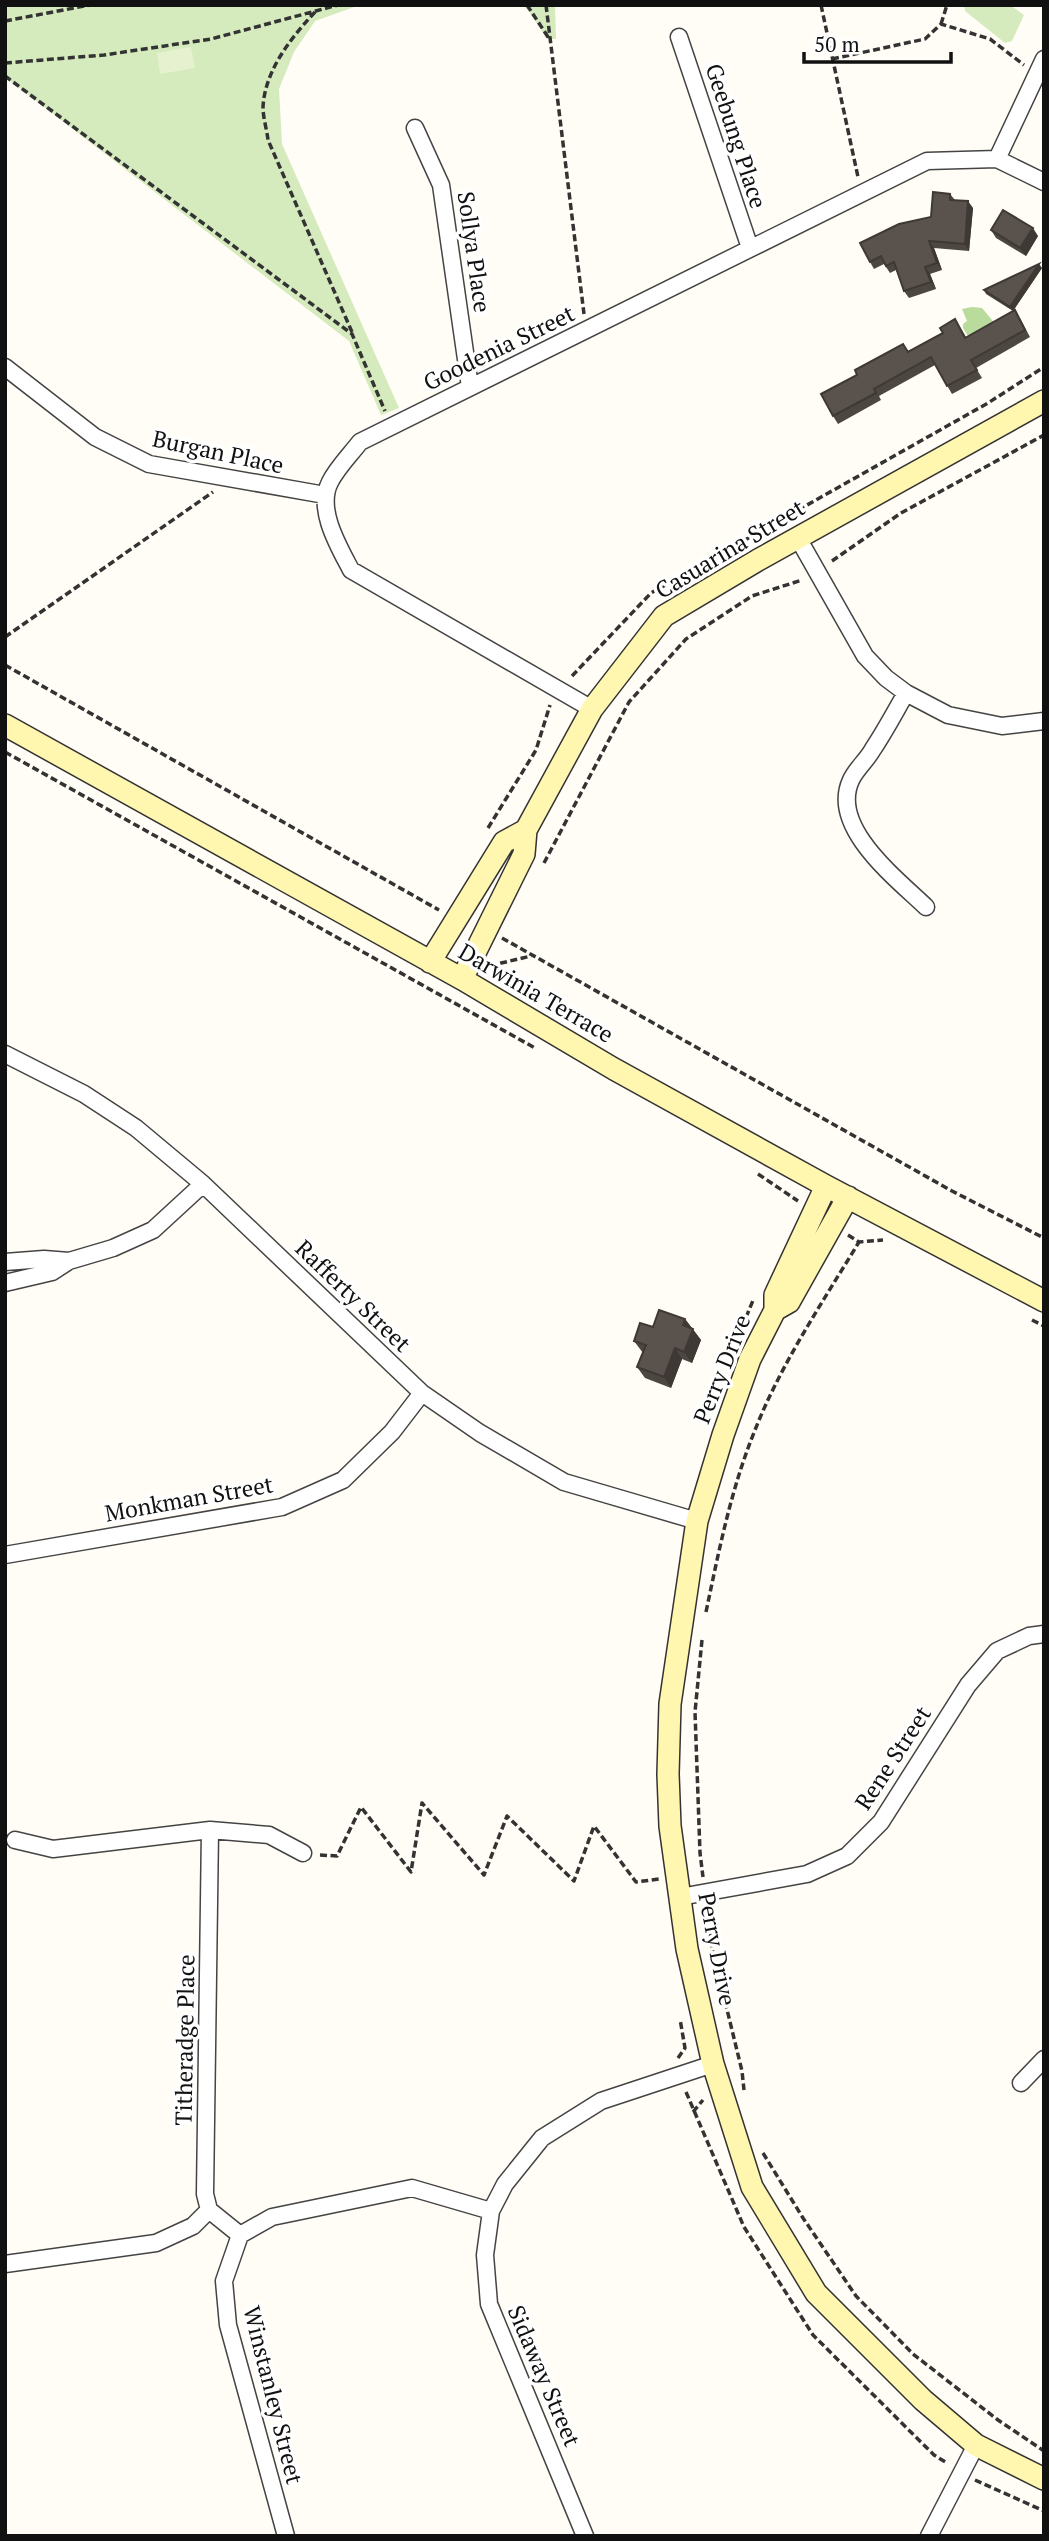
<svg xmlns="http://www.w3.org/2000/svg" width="1049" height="2541" viewBox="0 0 1049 2541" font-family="'PT Serif',serif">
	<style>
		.green { fill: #d5ebbd }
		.forest { fill: #b9dc9c }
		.pitch { fill: #e6f2cf }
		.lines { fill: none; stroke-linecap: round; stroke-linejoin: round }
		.street-casing { stroke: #444; stroke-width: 19 }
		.secondary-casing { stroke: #333; stroke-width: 24 }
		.path { stroke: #333; stroke-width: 3.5; stroke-dasharray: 7 3.5; stroke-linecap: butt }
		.street { stroke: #fff; stroke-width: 16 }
		.secondary { stroke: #fff6b0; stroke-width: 21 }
		.wall { fill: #4d4742 }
		.shaded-wall { fill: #3f3936 }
		.building { fill: #5a524d; stroke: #3f3936; stroke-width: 2 }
		.labels { text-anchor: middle; stroke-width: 7; stroke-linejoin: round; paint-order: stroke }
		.street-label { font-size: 23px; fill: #111; stroke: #fff }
	</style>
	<rect width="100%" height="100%" fill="#fffdf5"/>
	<path class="green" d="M5,5H360L315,21L294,52L279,89L282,144L399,408L381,415L349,341L5,77Z
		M523,5H555L556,39H547L530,13Z
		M964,5H1010L1024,15L1012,41L1005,43L965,11Z"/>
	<path class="forest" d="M972,307L982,308L997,326L973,344L963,328V324L967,321L962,309Z"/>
	<path class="pitch" d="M191,47L195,68L160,74L157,53Z"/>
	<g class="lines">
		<g class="street-casing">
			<path id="street" d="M679,37L750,248
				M415,128L441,185L470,387
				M997,159L1044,59
				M5,367L95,437L149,464L325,495
				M798,538L865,656L886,678L906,693L948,715L1002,726L1044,721
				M906,693C895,712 885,731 873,749C867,760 856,769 851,780C829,827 897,879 926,907
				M592,709L351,570C339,547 316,509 330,482C337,468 350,455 360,442L927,161L997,159L1044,182
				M5,1054L84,1094L136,1128L203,1184L422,1393L480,1433L564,1482L697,1521
				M5,1262L44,1259L69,1261
				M5,1283L52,1272L69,1261L113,1248L153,1230L203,1184
				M5,1555L282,1507L343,1480L392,1432L422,1393
				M210,1830L205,2194L209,2210L240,2235
				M15,1840L53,1849L210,1830L269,1835L303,1853
				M680,1897L807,1874L847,1856L881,1822L968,1685L997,1651L1029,1636L1044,1634
				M1021,2083L1044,2059
				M5,2264L156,2243L193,2226L209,2210
				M286,2536L228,2325L224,2281L240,2235L272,2217L412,2188L491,2211
				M585,2536L489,2304L485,2255L491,2211L505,2184L542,2138L601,2101L713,2064
				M929,2536L976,2445"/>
		</g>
		<g class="secondary-casing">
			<path id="secondary" d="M5,725L462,979L614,1069L826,1186L1044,1301
				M430,962L504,842L526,830
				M462,979L524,854L526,830L592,709L664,616L758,560L1044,401
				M826,1186L775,1295V1310L750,1359L723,1435L697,1521L670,1704L668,1774L670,1826L687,1949L713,2064L752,2187L816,2293L923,2400L976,2445L1044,2479
				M775,1310L789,1302L848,1197"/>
		</g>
		<path class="path" d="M527,5L550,40
			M546,5L584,314
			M821,5L858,177
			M315,12C291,38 265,70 263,107C263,118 267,130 268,140L352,332
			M5,21L90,5
			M941,24L947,5
			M832,59L925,39L941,24L990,39L1024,65
			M5,63L104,55L211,39L338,5
			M5,76L352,334L385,411
			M832,561L901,513L1044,435
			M5,637L213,492
			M5,665L439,910
			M572,676L651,593L988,403L1044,367
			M5,752L535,1048
			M488,828L536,750L550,705
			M544,863L629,702L686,639L752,596L802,580
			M502,938L952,1191L1044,1238
			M492,968L493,965L531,956
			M758,1174L798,1201
			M848,1235L859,1242L883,1240
			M1032,1320L1044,1326
			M742,1327L754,1298
			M706,1612C719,1550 731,1489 755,1430C781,1364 822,1303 859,1242
			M702,1640L695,1712L700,1853L703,1877
			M320,1855L337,1856L361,1807L411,1872L422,1803L484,1875L507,1816L574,1881L594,1826L636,1882L659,1879
			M707,1909L712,1948L742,2071L744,2090
			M678,2058L685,2048L680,2019
			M686,2092L744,2227L813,2335L934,2455L947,2463
			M693,2112L703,2100
			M763,2153L803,2218L856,2296L913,2354L998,2420L1044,2451
			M975,2480L1044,2511"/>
		<use href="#street" class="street"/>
		<use href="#secondary" class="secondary"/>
	</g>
	<path class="wall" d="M950,194L955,200L973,208L969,251L934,248L942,270L930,274L936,289L909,298L904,291L896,270L890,273L884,264L874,269L870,262L931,217Z
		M991,230L1038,236L1026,256L996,238Z
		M1042,268L1013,311L986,294L984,290Z
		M1020,318L1030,337L976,368L982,378L952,394L935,365L879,396L881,400L838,424L833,416L857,375L960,327L966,337Z
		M685,1319L701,1340L692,1363L682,1359L671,1388L645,1378L637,1367L643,1353L634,1341L653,1327Z"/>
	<path class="shaded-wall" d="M968,201L973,208L969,251L965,244Z
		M1033,228L1038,236L1026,256L1020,248Z
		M929,241L934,248L942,270L937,263Z
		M1039,264L1042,268L1013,311L1010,307Z
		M925,267L930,274L936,289L931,282Z
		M685,1319L701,1340L692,1363L684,1352L683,1325Z
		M675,1348L682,1359L671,1388L664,1377Z"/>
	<path class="building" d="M933,192L950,194V200L968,201L965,244L929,241L937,263L925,267L931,282L904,291L894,262L886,266L881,256L870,262L860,243L899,224L931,217Z
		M1003,210L1033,228L1020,248L991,230Z
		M1039,264L1010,307L984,290Z
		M1015,310L1025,330L971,360L977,370L947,386L931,357L874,389L876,393L833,416L821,394L857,375L855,370L903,344L908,352L943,333L940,328L955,319L965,338Z
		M659,1310L685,1319L683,1325L693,1329L684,1352L675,1348L664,1377L637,1367L646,1345L634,1341L640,1323L653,1327Z"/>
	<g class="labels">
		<g class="street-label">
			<text transform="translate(736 136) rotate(72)" y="8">Geebung Place</text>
			<text transform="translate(474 252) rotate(82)" y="8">Sollya Place</text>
			<text transform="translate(499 348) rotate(-26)" y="8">Goodenia Street</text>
			<text transform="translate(218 452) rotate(12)" y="8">Burgan Place</text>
			<text transform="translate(730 549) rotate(-31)" y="8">Casuarina Street</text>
			<text transform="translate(536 993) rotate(30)" y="8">Darwinia Terrace</text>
			<text transform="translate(353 1296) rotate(44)" y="8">Rafferty Street</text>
			<text transform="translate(722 1369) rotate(-68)" y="8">Perry Drive</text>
			<text transform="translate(189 1499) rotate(-10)" y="8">Monkman Street</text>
			<text transform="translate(893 1758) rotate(-57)" y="8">Rene Street</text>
			<text transform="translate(717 1949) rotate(79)" y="8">Perry Drive</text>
			<text transform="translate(185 2040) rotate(-89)" y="8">Titheradge Place</text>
			<text transform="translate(544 2376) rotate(67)" y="8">Sidaway Street</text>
			<text transform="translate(273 2395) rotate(76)" y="8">Winstanley Street</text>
		</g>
	</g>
	<rect width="1049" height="2541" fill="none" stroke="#111111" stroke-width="14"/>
	<path d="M804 52v10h147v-10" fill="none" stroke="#111111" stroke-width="3.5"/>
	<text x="814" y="52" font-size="21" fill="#111111" stroke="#ffffff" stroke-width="5" paint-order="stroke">50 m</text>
</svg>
